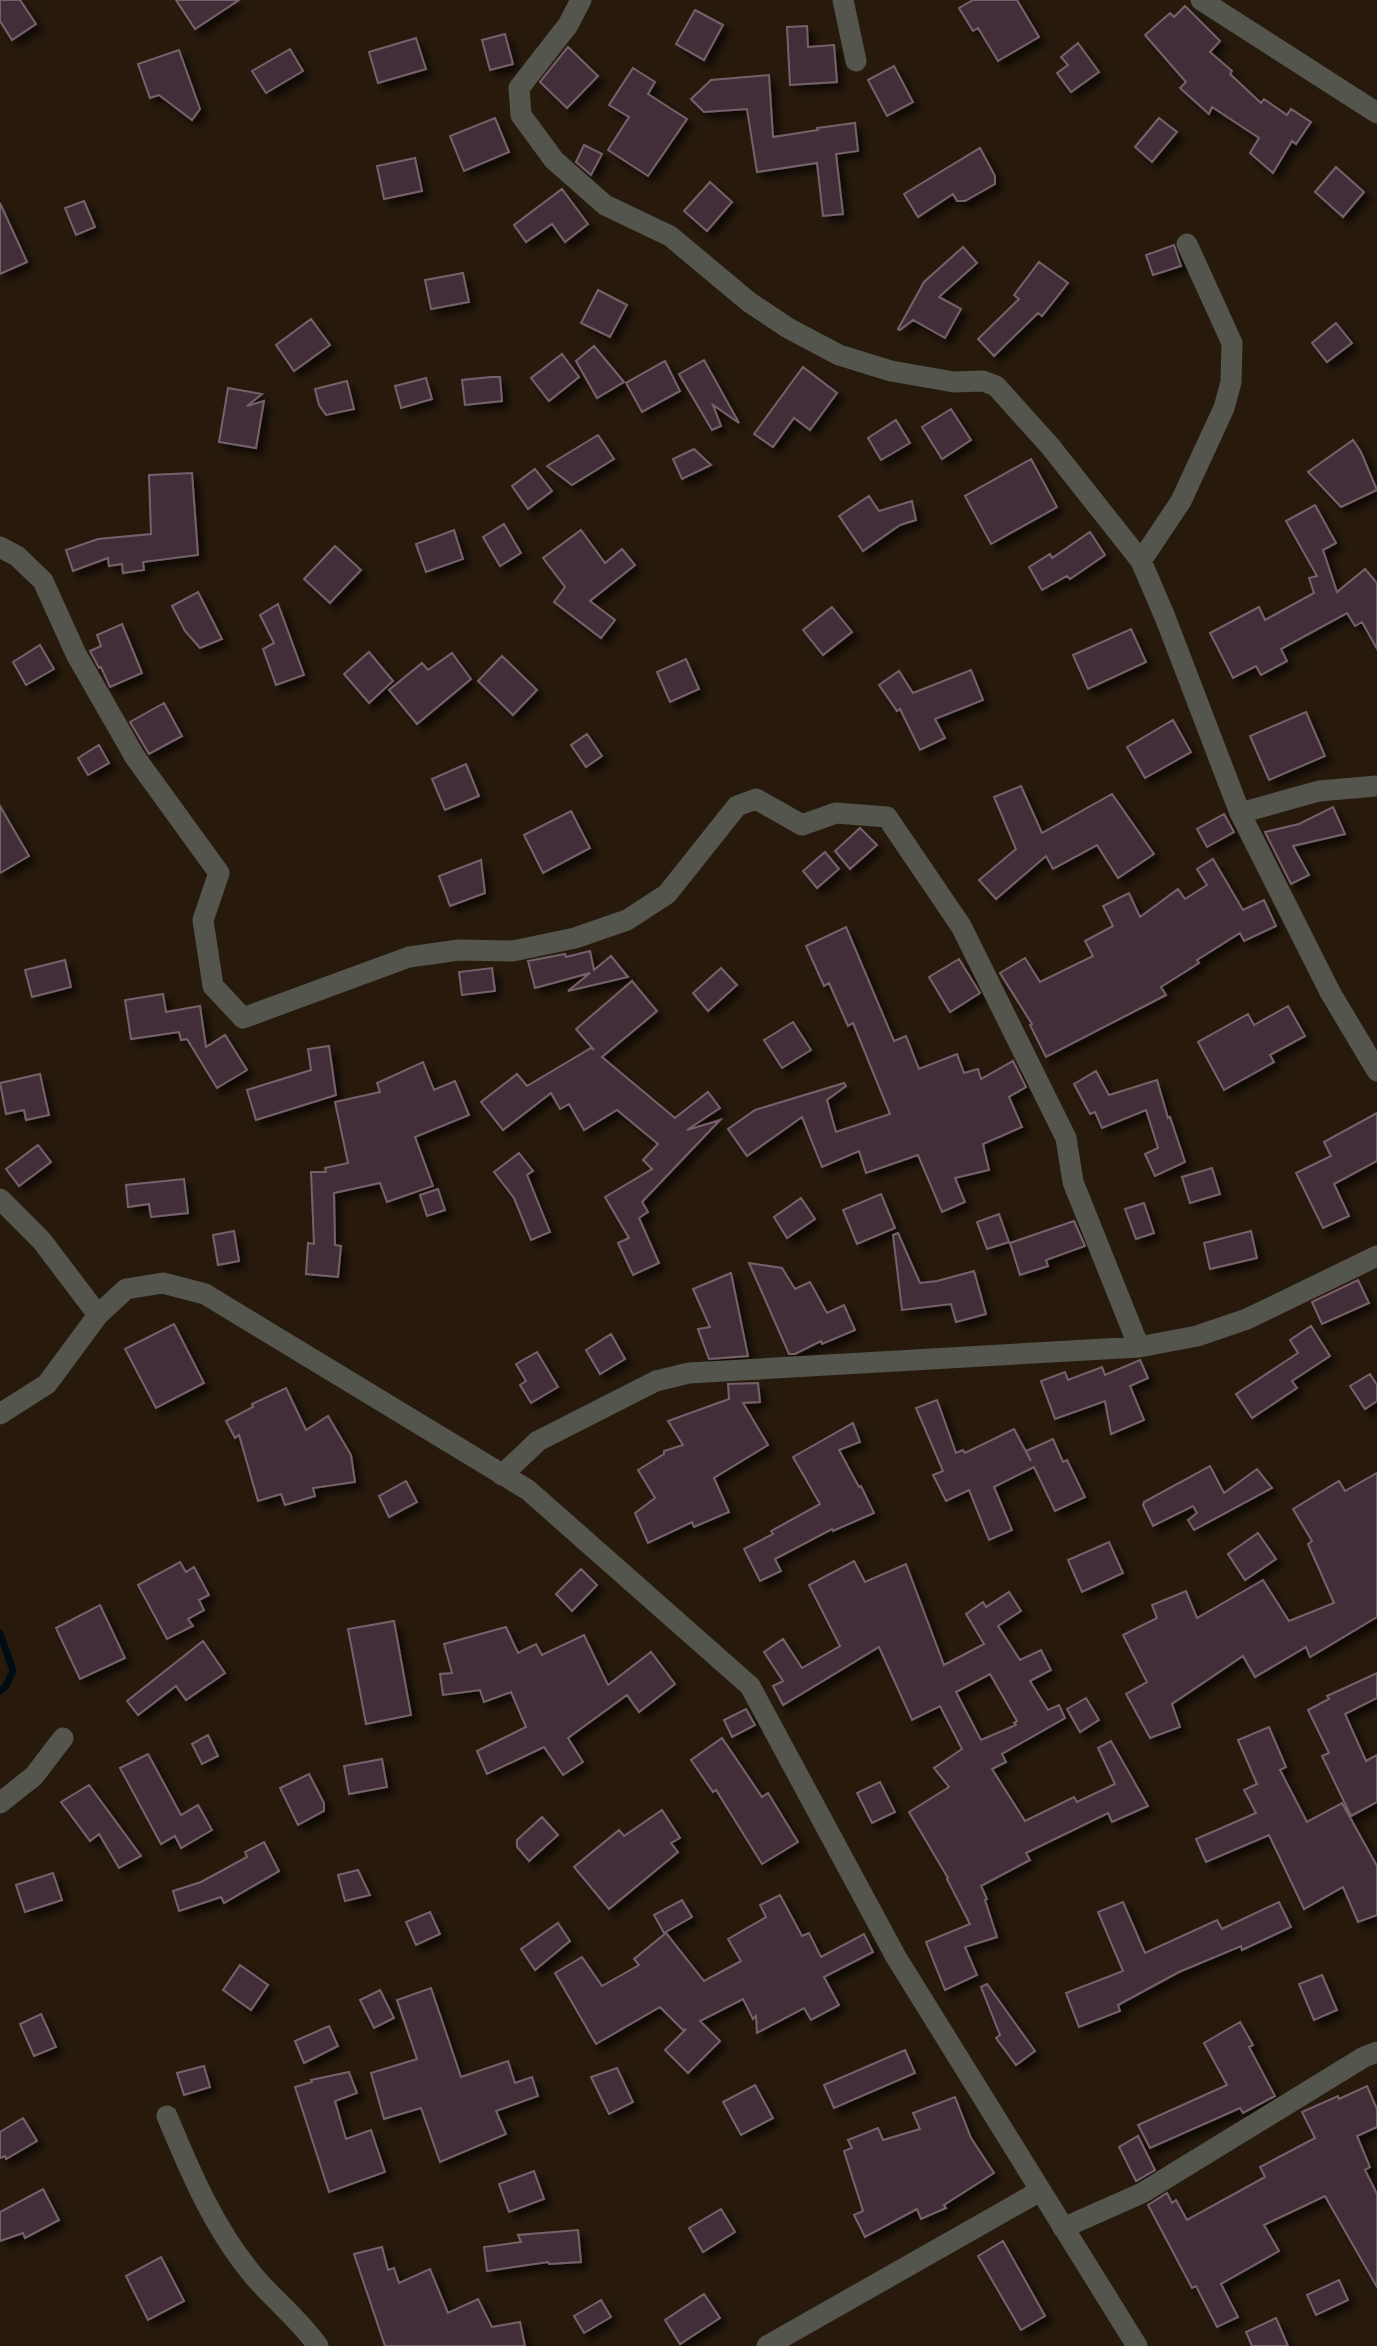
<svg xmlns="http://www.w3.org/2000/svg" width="1377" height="2346" viewBox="0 0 1377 2346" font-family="Arial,sans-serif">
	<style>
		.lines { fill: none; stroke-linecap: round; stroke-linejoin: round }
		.stream { stroke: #000c14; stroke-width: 7 }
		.building { fill: #422f38; stroke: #76616b; stroke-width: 2; fill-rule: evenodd; filter: url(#shadow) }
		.minor { stroke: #54554c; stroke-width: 21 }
	</style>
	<defs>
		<filter id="shadow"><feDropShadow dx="6" dy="6" stdDeviation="3.5" flood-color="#0009"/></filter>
	</defs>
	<rect width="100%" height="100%" fill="#271a0d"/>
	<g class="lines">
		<path class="stream" d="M0,1633L13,1671L6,1686L0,1691"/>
	</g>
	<path class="building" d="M0,0H20L36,24L12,40L0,21Z
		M176,0H239L195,29Z
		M973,0H1017L1039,37L998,61L978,28L973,31L959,8Z
		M1185,6L1220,41L1210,52L1232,71L1230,74L1261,103L1264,99L1287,115L1291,109L1311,122L1296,144L1292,141L1273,173L1250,153L1259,138L1212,107L1209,114L1180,88L1186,82L1145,35L1170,13L1174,17Z
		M695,10L723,25L704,60L676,44Z
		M807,26L808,47L834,45L837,82L790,85L787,27Z
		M505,34L513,64L490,70L482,40Z
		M416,38L426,69L378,83L369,52Z
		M1078,43L1099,72L1071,92L1057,73L1068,65L1061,57Z
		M568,47L598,76L567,108L540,82Z
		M290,49L303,71L266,93L252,71Z
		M179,50L200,109L192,120L159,95L150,98L138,64Z
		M894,66L913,102L887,116L868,80Z
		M633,68L655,82L648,94L687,119L648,176L608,150L629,117L609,105Z
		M769,75L773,137L818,130L817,128L855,123L858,151L836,154L843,214L823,216L817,163L757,172L747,109L704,112L691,99L711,80Z
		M495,118L509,152L464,171L450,136Z
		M1159,118L1177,132L1152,162L1135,147Z
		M584,145L602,154L591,175L576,162Z
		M980,148L995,176V184L965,201H957L953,194L918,217L904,194Z
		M415,158L422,191L384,199L377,166Z
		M1336,167L1364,192L1343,217L1315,192Z
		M710,182L732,202L707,231L684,211Z
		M562,189L588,224L565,242L552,224L526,242L514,225Z
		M84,201L95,227L76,235L65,208Z
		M0,203L27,262L0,274Z
		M1174,245L1181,266L1153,275L1146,255Z
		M963,247L977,263L939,297L961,309L945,338L913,320L900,330L898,329L924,282Z
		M1039,262L1068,283L1042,316L1038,313L994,356L978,339L1019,299L1014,295Z
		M463,273L469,302L431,309L425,280Z
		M598,290L627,305L610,337L581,323Z
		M311,319L330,345L294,371L276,345Z
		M1336,323L1352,343L1327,362L1312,343Z
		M594,346L624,382L597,398L576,361Z
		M562,354L579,377L549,401L531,378Z
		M704,360L739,423L713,405L721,426L712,430L679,374Z
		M665,361L680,391L642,412L626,383Z
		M803,367L837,393L810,430L794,418L773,447L754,434Z
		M491,377H500L502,401L465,405L462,380Z
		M426,378L432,399L401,408L395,386Z
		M347,381L354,409L326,415L319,405L315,389Z
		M228,388L262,394L247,406L264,401L256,448L219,442Z
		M951,409L971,440L942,459L922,427Z
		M896,420L910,443L881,460L868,438Z
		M598,435L614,459L572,485L547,466Z
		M1353,440L1361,452L1377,490L1341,507L1308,472Z
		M694,449L711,465L682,479L673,459Z
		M1031,459L1057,507L991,544L965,496Z
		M535,469L552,491L528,509L512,486Z
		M192,473L198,555L143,562L144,570L123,573L122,564L109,566L108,558L73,571L66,550L98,539L151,534L149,475Z
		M869,496L879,511L912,501L916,520L900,525L863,551L839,516Z
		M1315,505L1336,543L1323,550L1337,592L1365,569L1377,583V649L1362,622L1355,626L1347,613L1281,649L1287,661L1261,675L1256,666L1233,678L1210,633L1259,607L1265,620L1314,593L1309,578L1317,576L1286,521Z
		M504,524L521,553L500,566L483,537Z
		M454,530L463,559L426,572L416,544Z
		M581,530L605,563L622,549L635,565L590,601L615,620L601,638L554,602L565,587L543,558Z
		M1090,532L1105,555L1070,579L1067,576L1042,590L1029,567L1050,554L1052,558Z
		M335,546L361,570L330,603L304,579Z
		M198,592L222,639L200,648L185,631L172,606Z
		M278,604L304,675L276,685L263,649L274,643L260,615Z
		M832,607L852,632L823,655L803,630Z
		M122,624L142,673L110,687L101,667L99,668L90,651L101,646L97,635Z
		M1131,629L1146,662L1088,689L1073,655Z
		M40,645L54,669L26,685L13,662Z
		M369,652L393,681L369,703L344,674Z
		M452,653L471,679L417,724L389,690L422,663L428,670Z
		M502,656L537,690L513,715L478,681Z
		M686,659L699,689L670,702L657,672Z
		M971,670L983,700L935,719L945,738L920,750L900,709L897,711L879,685L899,671L913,693Z
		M164,703L182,736L149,754L130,722Z
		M1306,712L1325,756L1269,780L1250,736Z
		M1173,720L1191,752L1145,778L1127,747Z
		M587,734L602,756L586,767L571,745Z
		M99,745L109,763L88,775L78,758Z
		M466,764L479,796L445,810L432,779Z
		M1021,786L1042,833L1112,794L1154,854L1118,878L1097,845L1053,869L1046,856L996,899L979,880L1016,849L994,797Z
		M0,806L29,856L0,873Z
		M1333,807L1345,834L1293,846L1309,875L1291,884L1265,832L1299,824Z
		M571,811L590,848L543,873L524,835Z
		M1224,814L1234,832L1207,847L1197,829Z
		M860,828L877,845L850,869L835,851Z
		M825,852L839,869L817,888L803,871Z
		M1213,859L1243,910L1264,900L1276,926L1244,941L1240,933L1197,960L1199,963L1161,987L1166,995L1046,1057L1030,1025L1032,1024L1000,973L1025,958L1040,982L1093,956L1085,941L1113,926L1103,906L1129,893L1140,917L1178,889L1185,899L1207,885L1197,869Z
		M481,860L485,893L450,906L439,876Z
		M846,927L894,1041L906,1036L919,1069L957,1054L964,1073L978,1069L981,1079L1013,1061L1026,1087L1009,1097L1022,1127L983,1144L989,1170L955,1178L965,1202L942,1212L918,1155L866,1173L859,1151L822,1167L802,1117L747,1156L728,1129L755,1110L844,1083L846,1086L827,1100L836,1132L890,1114L853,1023L848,1026L829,983L824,986L806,946Z
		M590,951L594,970L611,956L628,977L568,991L590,973L535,988L528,961L565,954L566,957Z
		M959,959L980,993L950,1012L929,977Z
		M65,960L71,987L32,997L25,970Z
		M492,968L495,991L462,995L459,972Z
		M721,968L737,985L708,1011L693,993Z
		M632,981L657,1011L602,1057L675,1118L708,1092L720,1108L687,1130L720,1120L642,1202L648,1212L639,1218L659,1263L633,1275L618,1243L629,1238L605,1197L652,1169L643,1160L658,1144L617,1110L584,1130L569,1104L560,1109L551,1093L503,1130L481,1102L517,1074L527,1086L591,1048L594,1050L576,1029Z
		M163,994L166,1012L200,1006L206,1047L225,1035L247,1070L217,1088L187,1039L181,1040L179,1032L131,1039L125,1000Z
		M1288,1006L1305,1036L1270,1055L1274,1062L1224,1090L1198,1042L1248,1014L1254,1025Z
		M793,1022L811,1050L782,1068L764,1040Z
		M329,1046L336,1095L256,1120L247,1090L311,1070L308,1049Z
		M423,1062L434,1090L455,1081L469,1115L415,1137L433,1186L387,1202L380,1183L334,1193L335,1245L341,1246L338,1277L306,1274L308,1243L314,1244L311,1172H326L325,1168L348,1163L335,1102L380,1092L377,1083Z
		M1096,1071L1109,1095L1157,1080L1168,1118L1170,1117L1185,1162L1155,1176L1145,1154L1158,1148L1146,1110L1102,1128L1095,1112L1090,1114L1074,1084Z
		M40,1074L49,1115L26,1120L24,1110L6,1114L0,1083Z
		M1377,1113V1161L1334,1184L1349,1216L1323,1228L1296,1173L1331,1156L1324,1142Z
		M38,1145L51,1162L19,1186L6,1169Z
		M519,1153L533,1171L527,1175L550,1232L531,1240L514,1198L494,1172Z
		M1212,1168L1220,1194L1190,1203L1182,1177Z
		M184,1179L188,1213L151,1217L149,1204L128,1207L126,1185Z
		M438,1189L445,1210L427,1216L420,1195Z
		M881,1194L895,1228L857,1244L843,1210Z
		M801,1198L815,1219L787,1238L774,1217Z
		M1144,1203L1154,1233L1136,1239L1125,1209Z
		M999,1214L1009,1242L987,1249L977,1222Z
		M1074,1221L1085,1246L1046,1260L1048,1266L1020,1275L1010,1243Z
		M234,1231L239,1261L218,1265L213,1235Z
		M1251,1231L1257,1258L1210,1269L1204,1243Z
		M898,1233L920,1283L937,1281L974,1271L986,1314L956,1322L951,1304L902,1310L893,1235Z
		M749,1263L782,1268L795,1289L810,1282L827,1313L844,1305L855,1330L822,1344L821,1341L795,1354H789Z
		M731,1273L748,1356L709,1359L698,1329L710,1327L693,1289Z
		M1358,1280L1369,1303L1322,1324L1312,1302Z
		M174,1324L204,1383L156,1408L125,1349Z
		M1311,1326L1330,1356L1292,1381L1297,1388L1252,1418L1236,1394L1298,1353L1290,1340Z
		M611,1334L625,1359L600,1374L586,1350Z
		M537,1352L558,1387L531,1403L520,1385L526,1381L516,1364Z
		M1140,1360L1148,1378L1130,1386L1144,1420L1111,1434L1105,1401L1055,1419L1041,1381L1065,1372L1068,1380L1102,1367L1105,1375Z
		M1370,1374L1377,1385V1401L1365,1409L1350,1386Z
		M758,1383L760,1402L743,1403L768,1445L714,1478L729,1512L694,1527L692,1522L648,1543L635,1513L655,1498L638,1470L664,1454V1451L683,1445L668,1421L729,1399L728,1384Z
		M286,1388L306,1430L328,1416L351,1455L355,1482L313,1488L315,1496L285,1505L281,1494L258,1501L239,1435L235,1438L226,1421L253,1407L252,1404Z
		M937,1400L956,1453L963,1450L965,1453L1014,1429L1031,1461L1026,1451L1053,1439L1063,1462L1067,1460L1085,1497L1055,1511L1034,1467L994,1487L1012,1530L989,1540L969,1490L946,1501L933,1475L943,1471L916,1408Z
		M853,1423L860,1442L839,1450L859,1487L861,1486L874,1513L833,1531L832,1529L775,1559L781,1571L760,1581L744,1549L773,1534L771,1531L820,1504L793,1457Z
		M1210,1466L1224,1493L1257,1469L1272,1488L1194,1530L1188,1520L1197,1513L1193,1506L1153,1526L1143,1505L1144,1502Z
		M1377,1473V1617L1310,1657L1306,1647L1255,1677L1243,1656L1172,1704L1180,1727L1150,1738L1126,1694L1147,1682L1123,1635L1157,1618L1152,1605L1186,1591L1197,1618L1263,1580L1289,1621L1334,1603L1308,1544L1312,1541L1293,1509L1339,1481L1345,1491Z
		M406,1481L417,1502L389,1517L379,1496Z
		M1258,1533L1276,1559L1245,1580L1228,1554Z
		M1109,1542L1123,1573L1082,1592L1068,1560Z
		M854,1561L865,1582L906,1564L944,1665L984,1644L966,1614L983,1602L986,1607L1009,1592L1021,1611L998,1626L1020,1660L1041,1650L1051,1670L1030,1681L1048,1710L1059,1705L1065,1718L1002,1754L1006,1762L992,1769L1025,1821L1074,1797L1077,1802L1115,1784L1098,1748L1111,1741L1148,1806L1112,1822L1108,1813L1026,1853L1030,1860L981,1886L987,1899L985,1900L997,1937L965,1947L977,1975L945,1990L926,1942L970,1924L947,1879L948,1878L909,1812L949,1787L934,1768L962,1749L940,1706L912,1720L879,1647L783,1705L773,1686L783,1681L764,1652L783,1639L802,1668L840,1646L809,1585ZM990,1674L1017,1721L1014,1723L1016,1725L981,1740L956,1692Z
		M180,1562L186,1572L194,1567L209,1595L199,1600L204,1610L188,1619L193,1626L167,1639L138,1585Z
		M581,1569L597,1585L572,1611L556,1594Z
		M100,1605L125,1658L80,1679L56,1628Z
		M394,1621L411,1715L366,1724L348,1629Z
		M506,1627L518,1653L536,1644L542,1655L584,1635L608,1685L651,1652L675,1684L639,1712L627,1695L568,1738L583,1762L563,1775L544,1747L487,1774L477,1751L526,1727L511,1692L484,1702L480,1690L443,1695L440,1674L452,1673L444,1644Z
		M203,1641L225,1673L186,1700L176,1686L138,1715L127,1701Z
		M1377,1673V1698L1345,1714L1366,1761L1377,1755V1802L1351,1816L1322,1756L1329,1753L1308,1710L1329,1699L1327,1696Z
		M1086,1698L1099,1720L1080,1732L1067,1709Z
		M746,1709L755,1725L732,1737L724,1720Z
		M1269,1727L1286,1767L1280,1770L1307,1822L1342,1803L1377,1866V1915L1358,1922L1343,1887L1304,1909L1269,1835L1206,1862L1196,1839L1256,1813L1244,1790L1257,1784L1238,1740Z
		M208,1735L218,1756L202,1764L192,1744Z
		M722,1738L762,1797L768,1793L798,1842L762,1864L716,1790L713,1792L691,1760Z
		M148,1754L181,1815L198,1805L212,1830L181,1848L175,1836L161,1844L120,1768Z
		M382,1759L387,1787L349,1794L344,1766Z
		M309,1774L324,1803V1811L298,1825L280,1788Z
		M880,1782L895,1812L872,1823L857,1793Z
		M89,1785L141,1856L119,1868L99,1834L90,1841L61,1802Z
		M662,1810L680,1838L671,1843L678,1852L609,1909L574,1867L619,1830L624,1836Z
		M542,1817L558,1835L529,1861L517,1847V1840Z
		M264,1842L279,1871L224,1903L221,1897L179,1911L173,1891L201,1882L247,1857L245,1852Z
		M358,1870L370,1895L345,1901L338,1875Z
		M53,1873L62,1900L25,1912L16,1885Z
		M780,1895L802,1936L809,1933L821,1957L864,1934L873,1952L824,1977L839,2005L811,2020L804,2008L757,2033L756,2016L753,2019L743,1999L700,2021L720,2041L688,2073L665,2050L686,2029L683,2030L660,2007L596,2044L555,1973L582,1957L602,1986L639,1965L634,1959L666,1933L704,1981L741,1961L728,1939L766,1917L760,1905Z
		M682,1900L692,1917L664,1933L654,1915Z
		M1123,1902L1145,1953L1217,1920L1222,1929L1279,1902L1291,1927L1242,1950L1241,1946L1179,1972L1118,2005L1120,2011L1079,2027L1066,1993L1123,1971L1098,1912Z
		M430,1912L440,1934L416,1945L406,1922Z
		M558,1923L570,1941L535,1970L521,1949Z
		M240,1965L268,1985L251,2010L223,1990Z
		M1322,1975L1337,2010L1314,2020L1299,1984Z
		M987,1984L1035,2051L1016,2065L996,2038L1000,2035L981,1987Z
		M431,1988L461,2077L508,2061L515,2083L532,2077L538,2096L496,2111L506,2134L440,2162L421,2108L384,2119L371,2073L417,2059L397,2000Z
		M380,1990L394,2018L374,2028L360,2000Z
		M41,2014L56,2047L34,2056L20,2024Z
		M1240,2022L1253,2045L1249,2047L1275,2096L1243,2113L1240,2108L1150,2148L1138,2125L1227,2085L1204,2043Z
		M329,2026L338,2046L304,2063L295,2041Z
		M905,2050L915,2073L834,2108L824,2085Z
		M204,2066L210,2087L184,2095L177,2073Z
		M617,2068L633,2102L609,2114L591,2077Z
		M349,2072L357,2093L335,2101L346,2139L371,2130L385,2172L329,2192L295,2087L312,2082L311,2080Z
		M755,2085L773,2118L741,2135L723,2102Z
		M1367,2086L1377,2109V2127L1357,2136L1370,2167L1365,2170L1377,2194V2287L1325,2196L1264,2225L1279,2251L1221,2284L1238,2317L1217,2327L1196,2286L1192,2288L1148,2205L1167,2193L1172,2203L1176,2200L1187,2220L1265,2177L1260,2167L1315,2138L1302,2112L1338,2096L1339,2099Z
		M955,2097L971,2138L994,2173L944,2205L946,2208L921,2219L917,2209L865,2237L854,2215L863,2211L844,2151L852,2148L848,2140L878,2128L883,2140L920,2129L913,2113Z
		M23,2118L37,2141L6,2159L5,2156L0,2158V2132Z
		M1138,2136L1155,2170L1136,2181L1119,2147Z
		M534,2171L544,2199L509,2212L499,2184Z
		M43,2189L59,2220L25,2238L23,2233L0,2241V2212Z
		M721,2209L735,2232L703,2252L689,2228Z
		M578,2230L581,2262L549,2264L548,2262L487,2271L484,2247L521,2242L518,2235Z
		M1003,2241L1045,2316L1021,2330L978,2256Z
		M382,2247L388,2270L394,2268L399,2283L430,2269L448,2313L478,2299L492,2327L520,2322L525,2346H385L354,2254Z
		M161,2257L184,2301L148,2320L126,2276Z
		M1339,2280L1348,2300L1316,2315L1307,2295Z
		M704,2294L720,2318L680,2344L665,2320Z
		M601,2300L611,2317L584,2333L574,2316Z
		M1276,2318L1288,2346H1252L1246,2332Z"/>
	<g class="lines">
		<path class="minor" d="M581,0L568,25L519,88L521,115L554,160L605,205L670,236L749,302L788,328L839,355L891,371L954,382L983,381L996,386L1050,446L1141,561L1165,617L1240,813L1330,992L1377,1071
			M843,0L856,61
			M1201,0L1377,113
			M0,547L17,556L43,581L76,654L135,757L219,873L203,920L213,986L243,1018L409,957L459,950L513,951L575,938L627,920L667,894L737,806L756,799L802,825L836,813L887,817L961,926L1066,1138L1073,1182L1139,1347
			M1141,561L1181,501L1224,408L1231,382L1232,343L1187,244
			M1240,813L1319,791L1377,786
			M0,1199L42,1241L98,1315L126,1289L163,1283L205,1294L528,1490L750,1686L896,1957L1137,2346
			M0,1414L47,1384L98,1315
			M502,1475L538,1441L656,1381L689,1373L1139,1347L1197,1336L1247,1319L1377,1256
			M0,1803L34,1776L63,1738
			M167,2116C191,2174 217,2235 259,2282C279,2304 301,2322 318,2346
			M1063,2228L1142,2193L1364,2057L1377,2052
			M767,2346L1040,2191"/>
	</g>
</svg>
